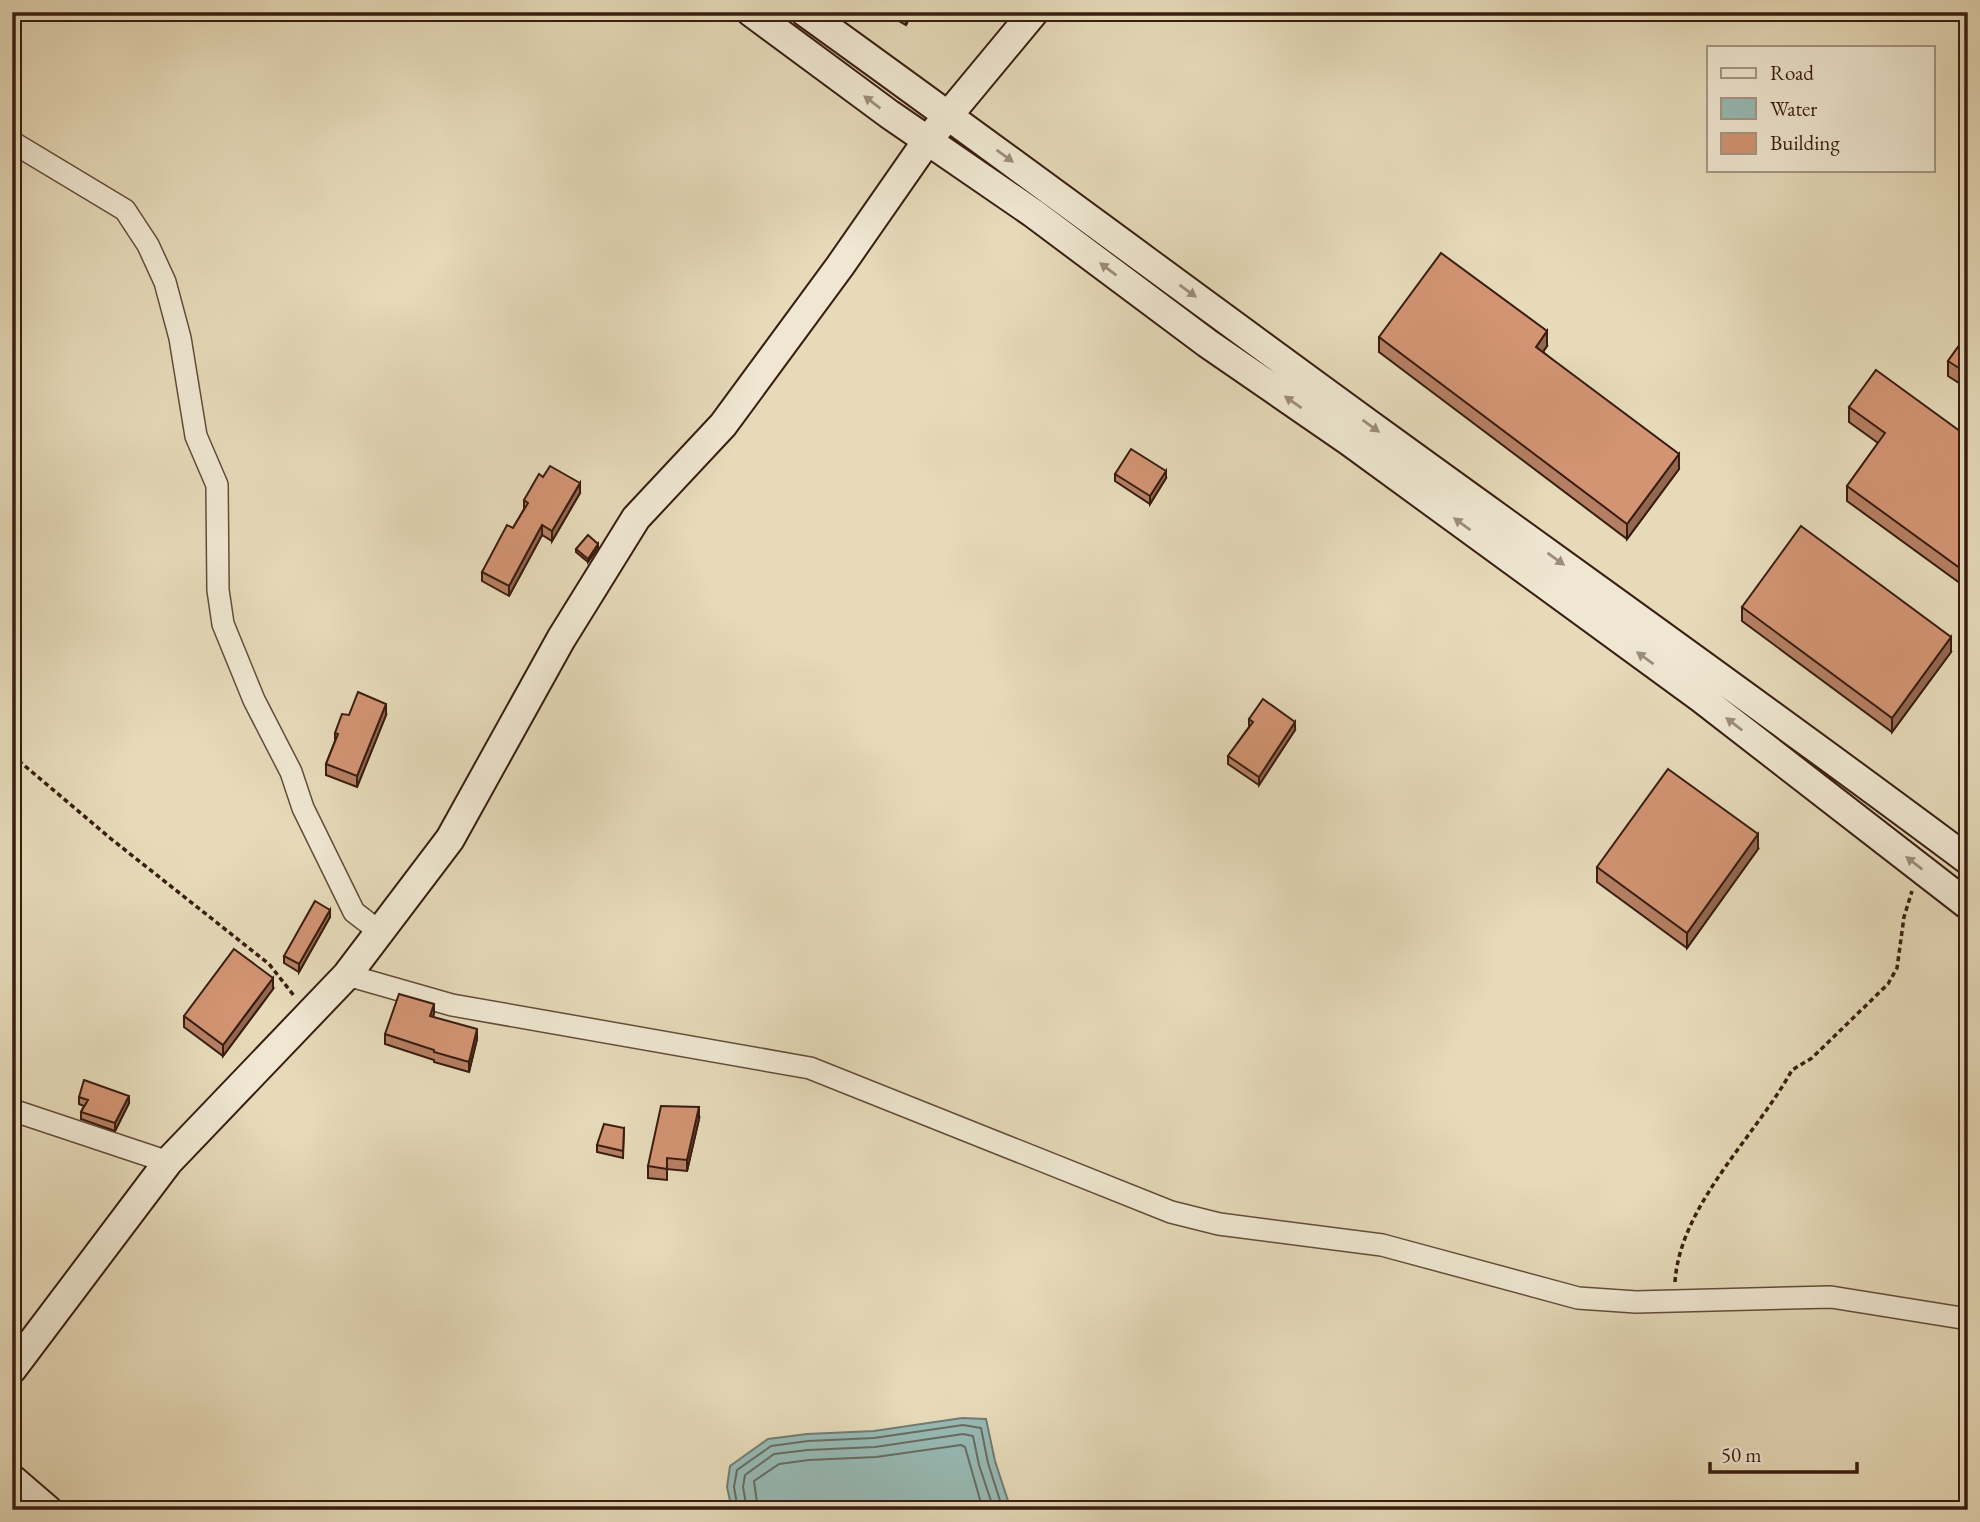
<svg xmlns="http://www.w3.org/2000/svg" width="1980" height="1522" viewBox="0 0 1980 1522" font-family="'EB Garamond',serif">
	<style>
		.water { fill: #97bab5; stroke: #717b73; stroke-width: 2 }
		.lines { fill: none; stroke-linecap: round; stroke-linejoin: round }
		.shore { stroke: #686c62; stroke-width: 2 }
		.street-casing { stroke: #644c3a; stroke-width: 24 }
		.secondary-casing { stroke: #391d10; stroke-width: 32 }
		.path { stroke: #391d10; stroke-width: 3.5; stroke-dasharray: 5 3.5; stroke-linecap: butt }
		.street { stroke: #efe7d2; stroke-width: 21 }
		.secondary { stroke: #efe7d2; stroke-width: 28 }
		.wall { fill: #b57f63; stroke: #391d10; stroke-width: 2 }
		.shaded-wall { fill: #936850; stroke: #391d10; stroke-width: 2 }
		.building { fill: #d29473; stroke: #391d10; stroke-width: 2 }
		.oneway { fill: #9d8c7b }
	</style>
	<rect width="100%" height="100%" fill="#e6dab9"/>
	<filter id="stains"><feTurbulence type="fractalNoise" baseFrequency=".00286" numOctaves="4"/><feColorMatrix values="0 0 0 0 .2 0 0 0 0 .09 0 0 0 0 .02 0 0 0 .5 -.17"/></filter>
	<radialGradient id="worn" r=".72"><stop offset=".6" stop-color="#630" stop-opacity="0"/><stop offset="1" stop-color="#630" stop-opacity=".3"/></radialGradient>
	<path class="water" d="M962,1418L986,1419L995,1461L1011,1510H732L727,1487L730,1466L768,1439L807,1434L874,1431Z"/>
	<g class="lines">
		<path class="shore" d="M738,1510L734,1487L737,1470L771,1446L808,1441L874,1438L963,1425L981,1428L988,1463L1003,1510
			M747,1510L743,1487L745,1475L774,1454L808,1450L875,1447L963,1434L973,1436L979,1465L994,1510
			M758,1510L754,1481L779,1464L809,1460L876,1457L961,1445L965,1447L983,1510"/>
		<g class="street-casing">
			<path id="street" d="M12,142L125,210L148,245L165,282L180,338L196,436L217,485L218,590L223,624L254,700L291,772L303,808L354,912L380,932
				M347,975L452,1005L810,1068L1171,1212L1219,1224L1382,1245L1578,1298L1636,1302L1831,1297L1968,1319
				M12,1110L168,1162"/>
		</g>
		<g class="secondary-casing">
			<path id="secondary" d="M751,12L889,114L1033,213L1207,343L1349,441L1701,698L1968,905
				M805,12C997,150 1186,291 1377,430C1574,573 1773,714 1968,860
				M12,1369L168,1162L347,975L450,839L561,639L636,518L723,425L840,266L927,141L1034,12
				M12,1479L48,1510"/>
		</g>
		<path class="path" d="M12,755L110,838L269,964L295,997
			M1675,1282C1680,1205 1756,1136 1792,1070L1812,1058L1888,984L1897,968L1904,917L1912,891"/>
		<use href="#street" class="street"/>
		<use href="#secondary" class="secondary"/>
	</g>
	<path class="wall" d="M883,12H912L906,25Z
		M1968,333V389L1948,376V361Z
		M1379,337L1547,346L1543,352L1679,469L1627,539L1379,352Z
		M1849,407L1968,437V589L1847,501V486L1878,443L1849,422Z
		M1115,474L1166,478L1150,504L1115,481Z
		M543,477L580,493L552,541L542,535L509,596L482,581V572L513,528L524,509V500Z
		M598,548L588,562L576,552V549Z
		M1742,607L1951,652L1892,732L1742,621Z
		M386,715L357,787L326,775V764L335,741V733Z
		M1249,719L1295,730L1259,785L1228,764V756L1249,727Z
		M1758,849L1687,948L1597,882V867Z
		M330,917L299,972L284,963V956Z
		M273,989L223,1056L184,1027V1016Z
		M434,1013L433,1017L477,1039L469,1072L434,1062V1060L385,1044V1034Z
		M79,1097L129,1103L115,1131L81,1119V1112L84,1106L79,1104Z
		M699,1119L687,1171L667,1169V1180L648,1178V1166Z
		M624,1128L623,1158L597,1152V1145Z"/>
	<path class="shaded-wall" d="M908,12H912L906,25V18Z
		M1547,331V346L1536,362V347Z
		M1679,454V469L1627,539V524Z
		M1166,471V478L1150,504V496Z
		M580,483V493L552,541V531Z
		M542,525V535L509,596V586Z
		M598,544V548L588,562V559Z
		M1951,637V652L1892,732V718Z
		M386,704V715L357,787V776Z
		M1295,722V730L1259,785V777Z
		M1758,834V849L1687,948V933Z
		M330,910V917L299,972V964Z
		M273,978V989L223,1056V1045Z
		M434,1004V1013L430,1026V1016Z
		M477,1029V1039L469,1072V1062Z
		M129,1096V1103L115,1131V1123Z
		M699,1107V1119L687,1171V1160Z"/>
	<path class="building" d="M896,12H908L906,18Z
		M1441,253L1547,331L1536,347L1679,454L1627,524L1379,337Z
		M1968,333V374L1948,361Z
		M1876,370L1968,437V574L1847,486L1885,433L1849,407Z
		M1131,449L1166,471L1150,496L1115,474Z
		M550,466L580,483L552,531L542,525L509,586L482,572L507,525L513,528L528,503L524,500L539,474L543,477Z
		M1801,526L1951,637L1892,718L1742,607Z
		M588,535L598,544L588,559L576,549Z
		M358,692L386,704L357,776L326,764L338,734L335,733L342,714L349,715Z
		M1263,699L1295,722L1259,777L1228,756L1253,722L1249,719Z
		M1668,769L1758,834L1687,933L1597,867Z
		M315,901L330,910L299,964L284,956Z
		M234,949L273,978L223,1045L184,1016Z
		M399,994L434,1004L430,1016L477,1029L469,1062L434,1052V1050L385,1034Z
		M84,1080L129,1096L115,1123L81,1112L88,1100L79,1097Z
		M661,1106L699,1107L687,1160L667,1158V1169L648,1166Z
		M604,1124L624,1128L623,1151L597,1145Z"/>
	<defs><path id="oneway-solid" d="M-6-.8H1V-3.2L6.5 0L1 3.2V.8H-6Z" transform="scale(1.75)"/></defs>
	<g class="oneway">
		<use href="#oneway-solid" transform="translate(872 102) rotate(-143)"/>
		<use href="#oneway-solid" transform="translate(1005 156) rotate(36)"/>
		<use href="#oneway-solid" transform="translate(1108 269) rotate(-143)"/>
		<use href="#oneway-solid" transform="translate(1188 291) rotate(36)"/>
		<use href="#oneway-solid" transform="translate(1293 402) rotate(-145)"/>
		<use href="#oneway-solid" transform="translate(1371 426) rotate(36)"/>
		<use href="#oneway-solid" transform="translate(1462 524) rotate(-144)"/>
		<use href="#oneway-solid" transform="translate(1556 559) rotate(36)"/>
		<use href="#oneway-solid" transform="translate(1645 658) rotate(-144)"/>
		<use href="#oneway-solid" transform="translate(1734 724) rotate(-142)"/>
		<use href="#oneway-solid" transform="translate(1914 863) rotate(-142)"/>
	</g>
	<rect width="1980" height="1522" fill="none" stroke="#e6dab9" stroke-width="42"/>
	<rect x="14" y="14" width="1952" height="1494" fill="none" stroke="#391d10" stroke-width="3.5"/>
	<rect x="21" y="21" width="1938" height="1480" fill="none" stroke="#391d10" stroke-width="2"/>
	<rect x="1707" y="46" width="228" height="126" fill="#efe7d2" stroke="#a69684" stroke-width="2"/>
	<rect x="1721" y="68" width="35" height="10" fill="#efe7d2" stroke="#a69684" stroke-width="2"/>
	<text x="1770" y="80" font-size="21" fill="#391d10">Road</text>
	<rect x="1721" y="98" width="35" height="21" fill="#97bab5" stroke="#a69684" stroke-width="2"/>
	<text x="1770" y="116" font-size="21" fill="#391d10">Water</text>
	<rect x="1721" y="133" width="35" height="21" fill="#d29473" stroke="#a69684" stroke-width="2"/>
	<text x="1770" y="150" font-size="21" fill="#391d10">Building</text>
	<path d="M1710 1462v10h147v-10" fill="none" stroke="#391d10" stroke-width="3.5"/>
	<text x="1721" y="1462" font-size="21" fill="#391d10" stroke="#efe7d2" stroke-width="5" paint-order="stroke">50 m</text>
	<rect width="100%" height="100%" filter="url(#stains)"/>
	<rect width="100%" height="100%" fill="url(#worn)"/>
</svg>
